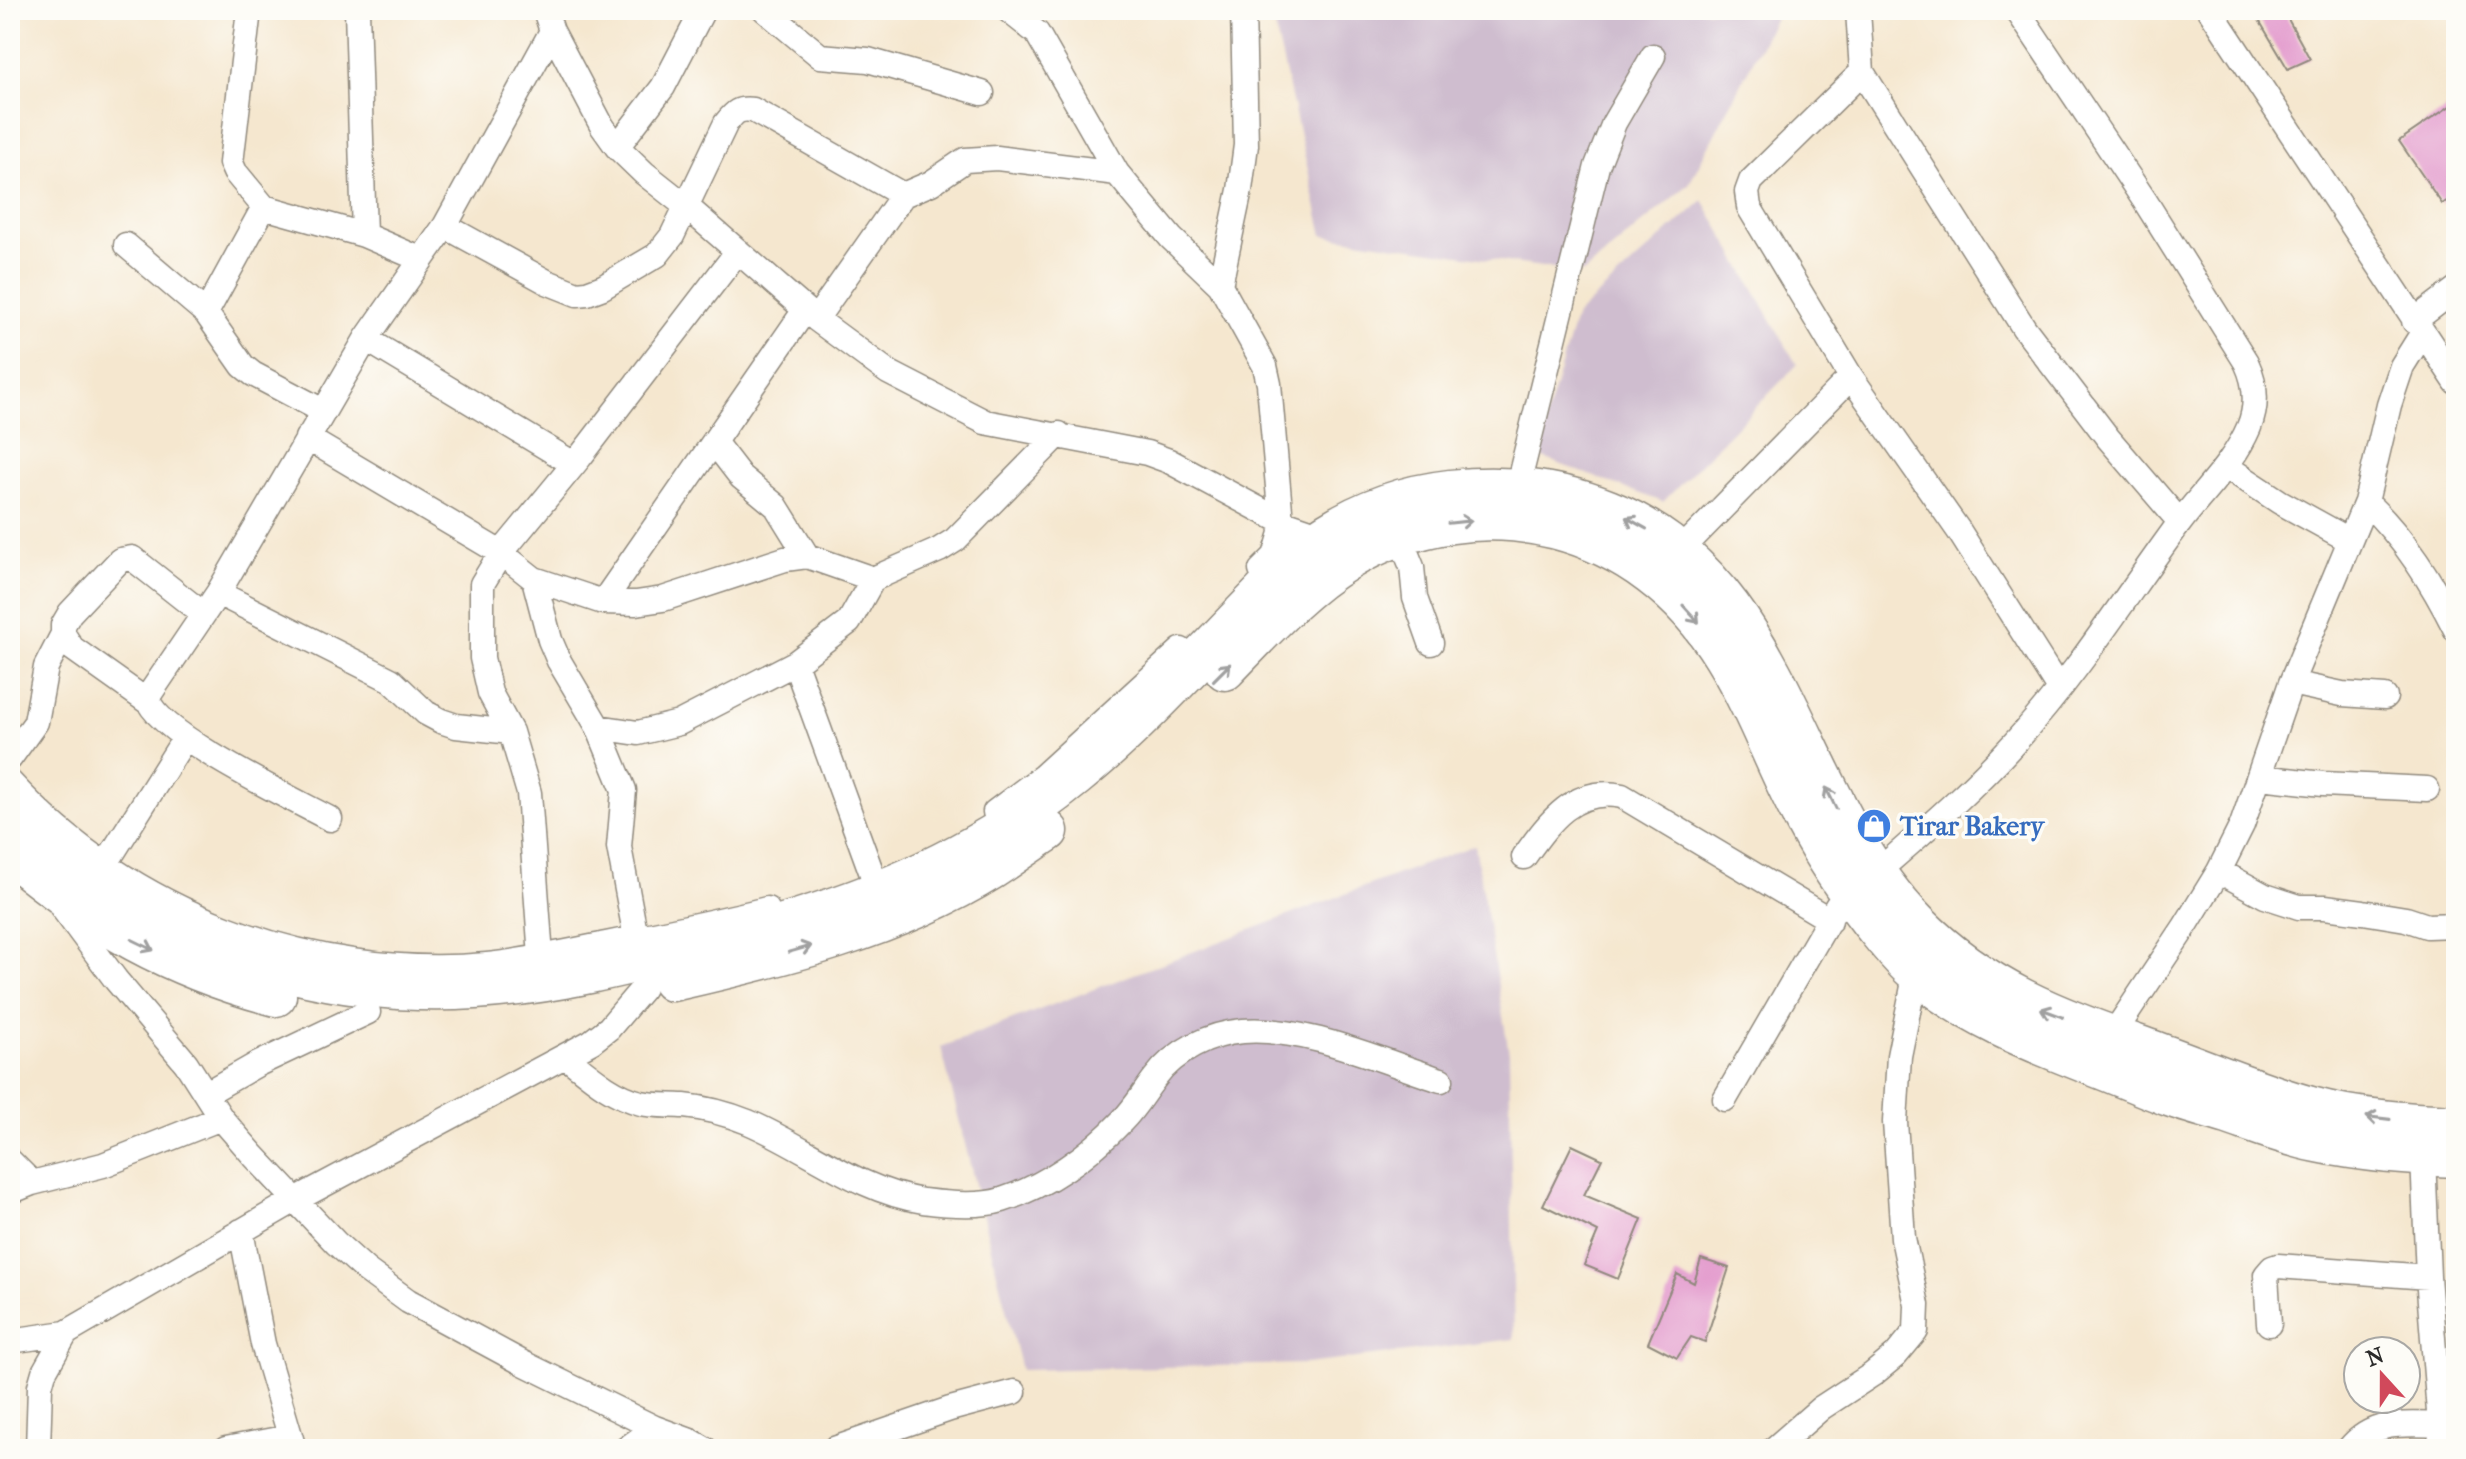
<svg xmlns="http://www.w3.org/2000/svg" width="2466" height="1459" viewBox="0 0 2466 1459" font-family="'IM FELL French Canon',serif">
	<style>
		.industrial { fill: #cfbdcf }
		.building { fill: #e49fcf }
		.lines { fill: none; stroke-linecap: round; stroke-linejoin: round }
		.minor-casing { stroke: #90897d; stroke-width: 27 }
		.primary-casing { stroke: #90897d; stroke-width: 43 }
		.minor { stroke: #fff; stroke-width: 24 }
		.primary { stroke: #fff; stroke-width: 40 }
		.oneway { stroke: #a0a0a0 }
		.labels { text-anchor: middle; stroke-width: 7; stroke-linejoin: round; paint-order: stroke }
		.shop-label { font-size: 26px; font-weight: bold; fill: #366cbe; stroke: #fdfcf7; text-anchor: start }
	</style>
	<rect width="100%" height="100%" fill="#fdfcf7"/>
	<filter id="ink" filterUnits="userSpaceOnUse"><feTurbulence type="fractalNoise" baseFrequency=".0125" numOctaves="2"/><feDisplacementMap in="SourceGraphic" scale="16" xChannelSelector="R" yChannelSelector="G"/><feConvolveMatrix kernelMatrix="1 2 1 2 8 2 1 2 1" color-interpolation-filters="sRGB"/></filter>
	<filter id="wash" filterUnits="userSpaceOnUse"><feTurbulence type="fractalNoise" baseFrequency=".006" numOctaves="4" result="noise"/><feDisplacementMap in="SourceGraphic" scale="32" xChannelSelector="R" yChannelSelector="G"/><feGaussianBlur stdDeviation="1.8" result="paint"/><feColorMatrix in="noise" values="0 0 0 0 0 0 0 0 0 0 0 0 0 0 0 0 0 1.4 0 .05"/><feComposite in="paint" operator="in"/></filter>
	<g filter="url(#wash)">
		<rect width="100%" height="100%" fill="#f5e7cf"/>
		<path class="industrial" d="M1271,10H1779L1689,184L1583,273L1323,235Z
			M1703,200L1797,365L1663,502L1535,455L1576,315Z
			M1475,845L1509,1053L1514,1339L1306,1364L1021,1370L941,1047Z"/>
		<g id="blocks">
			<path class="building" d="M2253,10H2283L2310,59L2288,69Z
				M2456,102V195L2442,204L2399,141Z
				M1572,1145L1602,1159L1584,1195L1642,1219L1618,1279L1584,1265L1598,1232L1543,1205Z
				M1701,1259L1729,1268L1705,1342L1691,1337L1677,1358L1648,1343L1677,1274L1694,1283Z"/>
		</g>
	</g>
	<g filter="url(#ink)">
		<use href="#blocks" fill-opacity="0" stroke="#90897d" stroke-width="2"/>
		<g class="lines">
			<g class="minor-casing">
				<path id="minor" d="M249,10L231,163L235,172L264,207
					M357,10L364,235
					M545,10L552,31L602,126L617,147L644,173L687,207L816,319L888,372L985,422L1147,453L1169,461L1281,521L1322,535
					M765,10L820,56L868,60L982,93
					M1008,10L1037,33L1117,173
					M1858,10L1862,72L1751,181L1747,192L1749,207L1851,377L1959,531L2059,689
					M2210,10L2456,382
					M1862,72L2024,328L2108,438L2180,522
					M617,147L663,87L703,10
					M445,226L547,282L577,294L587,293L603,287L657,255L672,236L726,123C735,112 738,108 753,110L903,195
					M126,245L206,313L243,366L253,374L323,411
					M1220,285L1240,190L1246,145L1243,10
					M206,313L264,207L364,235L420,259
					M816,319L903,195L931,183L965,160L997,158L1117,173L1171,238L1220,285L1265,366L1269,384L1282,533L1275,556L1261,570
					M2414,321L2456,289
					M366,339L574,464
					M307,438L501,553L534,579L603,602L636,603L663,599L785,559L807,556L873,579
					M714,442L741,477L776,506L807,556
					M2227,467L2280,502L2349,540
					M1517,489L1597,166L1614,123L1653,56
					M2366,502C2405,539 2432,582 2456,630
					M1399,535L1412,567L1415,598L1431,643
					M1679,552L1851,377
					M534,579L550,640L559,661L598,727L624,790L619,847L636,938
					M218,593L391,680L426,713L441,721L456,726L511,732
					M603,602L805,310
					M63,634L72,648L148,702
					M795,663L872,874
					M2291,683L2342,694L2385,697
					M598,727L638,733L679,723L795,663L849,622L873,579L939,550L955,540L1059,434
					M10,758L36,722L46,667L63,634V625L70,613L120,560L132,558L203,614
					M2260,777L2323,784L2427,789
					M10,782C129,912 311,981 487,965C527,961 567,952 606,944C660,933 714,922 767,909
					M995,812L1043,776L1181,650
					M330,819C293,799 158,735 147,698L218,593L366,339L445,226L552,31
					M1524,857C1549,822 1574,786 1622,796L1830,920
					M105,865L185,738
					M2219,871L2265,896L2299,907H2325L2363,912L2406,919L2427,926L2456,925
					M1875,874C1924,831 1973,789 2017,740C2077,674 2125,597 2178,525C2202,492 2233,465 2249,427C2258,405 2256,383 2246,362L2145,201L2017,10
					M61,906L116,980L186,1063L221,1118L254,1156L336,1243L366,1270L408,1301L521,1362L655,1428L693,1442L705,1449
					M541,957L529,793L511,732L490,693L482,658V584L501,553L580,457L738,251
					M2112,1036L2184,928L2219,871L2242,825L2291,683L2366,502L2389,405L2402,366L2422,334
					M565,1056C588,1074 612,1096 641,1103C655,1106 670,1105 684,1106C705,1108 728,1114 748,1122C807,1147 858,1191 923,1201C946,1204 979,1207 1002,1200C1046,1186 1090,1155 1122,1121C1135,1108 1144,1092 1155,1078C1175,1051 1209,1034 1243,1031C1305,1026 1381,1061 1441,1080
					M207,1093L256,1065L368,1012
					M1725,1099L1837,906
					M2423,1156L2428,1277L2442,1449
					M10,1161L32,1183
					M10,1192L32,1183L103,1165L221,1118
					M241,1231L263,1344L294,1449
					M2269,1324L2266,1275L2272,1268L2278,1266L2428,1277
					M10,1341L66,1333
					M38,1449L40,1386L44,1372L66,1333L297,1199L591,1042L609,1028L643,988L641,962
					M226,1449L289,1437
					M626,1449L655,1428
					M834,1449L950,1409L1014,1392
					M1774,1449L1821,1408L1873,1374L1896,1355L1916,1331L1917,1305L1903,1238L1895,1122L1899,1056L1916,972
					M2349,1449C2373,1419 2406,1424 2441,1425"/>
			</g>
			<g class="primary-casing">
				<path id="primary" d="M1225,670C1262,632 1301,588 1346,561C1481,480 1644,524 1724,657C1757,710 1777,770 1807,825C1825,859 1847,891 1871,922C1885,939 1900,959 1918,974C1967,1016 2030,1041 2089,1064C2116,1074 2142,1086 2169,1096C2188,1103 2208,1108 2228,1114C2257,1124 2287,1136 2317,1142C2363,1152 2409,1155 2456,1157
					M10,813C46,846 83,880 124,904C228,966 355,997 475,989C558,984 640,962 719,942C851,908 969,864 1075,777C1139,725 1195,662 1253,603C1276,580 1299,550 1327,533C1365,509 1405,495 1450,490C1503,484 1558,490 1608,510C1787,581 1793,798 1917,923C1988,995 2067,1020 2159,1053C2210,1071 2259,1093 2311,1107C2357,1120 2408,1123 2456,1125
					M10,854C94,924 170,968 276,996
					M672,981C782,956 895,929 992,869C1011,857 1029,843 1048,831"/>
			</g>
			<use href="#minor" class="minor"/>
			<use href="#primary" class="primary"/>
		</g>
		<defs><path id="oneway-shaft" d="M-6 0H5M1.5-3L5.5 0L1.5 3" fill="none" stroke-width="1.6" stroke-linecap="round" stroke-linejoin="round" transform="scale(2)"/></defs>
		<g class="oneway">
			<use href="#oneway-shaft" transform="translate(1460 522) rotate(-6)"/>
			<use href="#oneway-shaft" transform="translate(1636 523) rotate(-151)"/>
			<use href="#oneway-shaft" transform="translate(1691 614) rotate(48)"/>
			<use href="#oneway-shaft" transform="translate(1222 672) rotate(-45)"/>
			<use href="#oneway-shaft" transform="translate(1831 798) rotate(-116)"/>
			<use href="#oneway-shaft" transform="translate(143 945) rotate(26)"/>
			<use href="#oneway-shaft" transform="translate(800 949) rotate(-16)"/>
			<use href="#oneway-shaft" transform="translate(2052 1013) rotate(-159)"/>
			<use href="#oneway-shaft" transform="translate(2378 1118) rotate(-173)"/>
		</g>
	</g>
	<defs>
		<g id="shop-disc" transform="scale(1.8)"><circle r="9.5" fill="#3f7fe0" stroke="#fdfcf7"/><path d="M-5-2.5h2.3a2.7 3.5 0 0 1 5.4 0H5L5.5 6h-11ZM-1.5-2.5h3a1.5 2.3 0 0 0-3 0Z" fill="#fff"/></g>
	</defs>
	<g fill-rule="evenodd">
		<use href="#shop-disc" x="1874" y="826"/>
	</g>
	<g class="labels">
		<g class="shop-label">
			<text x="1900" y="835">Tirar Bakery</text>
		</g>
	</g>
	<rect width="2466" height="1459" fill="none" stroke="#fdfcf7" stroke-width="40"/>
	<g transform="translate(2382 1375) rotate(339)"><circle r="38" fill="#fdfcf7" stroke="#a9a8a5" stroke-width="2"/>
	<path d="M0-6L14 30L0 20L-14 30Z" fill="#d1495b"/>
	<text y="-12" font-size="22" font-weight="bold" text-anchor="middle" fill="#2b2b2b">N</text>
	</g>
</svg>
